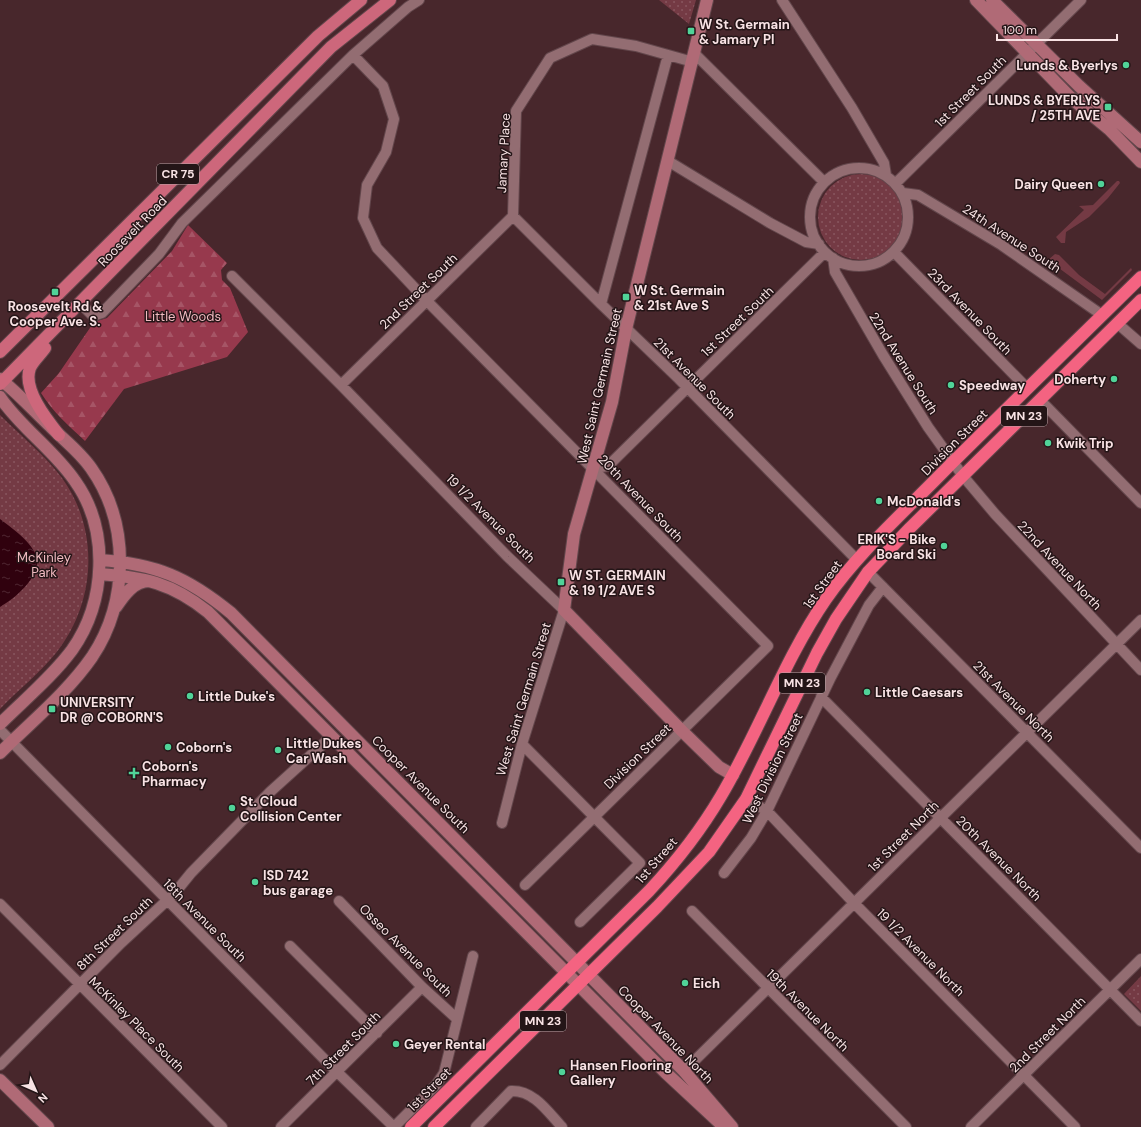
<svg xmlns="http://www.w3.org/2000/svg" width="1141" height="1127" viewBox="0 0 1141 1127" font-family="'DM Sans',sans-serif">
	<style>
		.green { fill: #743a44 }
		.forest { fill: url(#forest-firs) }
		.park { fill: url(#park-dots) }
		.water { fill: url(#water-ripples) }
		.lines { fill: none; stroke-linecap: round; stroke-linejoin: round }
		.street-casing { stroke: #62464b; stroke-width: 12 }
		.secondary-casing { stroke: #62464b; stroke-width: 14 }
		.primary-casing { stroke: #62464b; stroke-width: 14 }
		.highway-casing { stroke: #62464b; stroke-width: 14 }
		.street { stroke: #936d72; stroke-width: 10 }
		.secondary { stroke: #b06a76; stroke-width: 12 }
		.primary { stroke: #cd677b; stroke-width: 12 }
		.highway { stroke: #f46381; stroke-width: 12 }
		.poi-dot { fill: #50d398; stroke: #241517; stroke-width: 1.5 }
		.labels { text-anchor: middle; stroke-width: 3; stroke-linejoin: round; paint-order: stroke }
		.shield { fill: #241517; stroke: #b8a4a6; stroke-width: 1 }
		.shield-label { font-size: 12px; font-weight: bold; fill: #f8e2e4 }
		.poi-label { font-size: 13px; font-weight: bold; fill: #f8e2e4; stroke: #241517; text-anchor: start }
		.street-label { font-size: 13px; fill: #f8e2e4; stroke: #241517 }
		.park-label { font-size: 13px; fill: #f1bbc1; stroke: #241517 }
	</style>
	<defs>
		<pattern id="forest-firs" width="22" height="20" patternUnits="userSpaceOnUse"><rect width="22" height="20" fill="#97394d"/><path d="M5 1l3.5 6h-7zM16 11l3.5 6h-7z" fill="#a65566"/></pattern>
		<pattern id="park-dots" width="8" height="8" patternUnits="userSpaceOnUse"><rect width="8" height="8" fill="#743a44"/><path d="M2 2h.1M6 6h.1" fill="none" stroke="#89565f" stroke-width="1.8" stroke-linecap="round"/></pattern>
		<pattern id="water-ripples" width="26" height="14" patternUnits="userSpaceOnUse"><rect width="26" height="14" fill="#30010e"/><path d="M2 4q2-2 4 0t4 0M15 11q2-2 4 0t4 0" fill="none" stroke="#4f2631"/></pattern>
	</defs>
	<rect width="100%" height="100%" fill="#48272c"/>
	<path class="green" d="M1117,181H1119L1120,183L1108,198L1089,217L1066,232L1065,243H1061L1056,237L1084,210L1079,206L1093,205Z
		M1055,254L1059,255L1079,275L1105,294L1131,268L1132,270L1102,300L1048,260Z"/>
	<path class="forest" d="M188,225L227,263L221,270L222,280L230,288L248,332L227,357L124,389L85,441C69,426 52,411 41,393L59,373L94,322L107,318L172,251Z"/>
	<path class="park" d="M659,0H696L689,24Z
		M818 217a43 43 0 1 1 86 0a43 43 0 1 1-86 0Z
		M0,415C20,435 45,455 62,478C100,530 96,603 56,653C40,673 18,690 0,709Z
		M1141,976V1011L1124,994Z"/>
	<path class="water" d="M0,519C12,528 26,538 34,551C47,572 16,598 0,607Z"/>
	<g class="lines">
		<g class="street-casing">
			<path id="street" d="M782,0L852,108L884,163L886,175
				M695,54L824,182
				M353,55L383,86L394,119L386,152L367,185L363,218L377,248L426,300L768,646L525,885
				M668,161L770,223L806,242L819,244
				M810 217a49 49 0 1 1 98 0a49 49 0 1 1-98 0Z
				M896,183L1081,0
				M903,193L918,195L1000,244L1102,315
				M513,216L601,304L679,379L857,560
				M513,216L516,111L550,58L592,39L636,46L693,62
				M894,252L1028,389
				M833,258L835,272L883,355L928,427L963,476L995,514L1141,670
				M232,276L341,385L508,557L564,610L522,744L502,823
				M81,304L93,316L102,313L159,254L182,223L353,55L408,7L419,0
				M601,304L668,55
				M1117,323L1141,344
				M341,385L513,216
				M1040,400L1141,503
				M594,468L608,466L825,252
				M868,572L1141,848
				M821,697L1141,1021
				M0,730L333,1068L394,1127
				M522,744L640,863L580,922
				M746,799L767,811L854,903L1075,1127
				M724,873L751,838L767,811L830,679L869,605L883,587
				M339,901L422,987L456,1018
				M0,904L222,1127
				M692,911L906,1127
				M290,946L377,1033
				M0,1065L121,943L174,894L191,873L270,792L332,736
				M684,1071L1141,620
				M281,1127L422,987
				M394,1127L436,1085L444,1073L473,956
				M476,1127L511,1091C534,1090 548,1112 562,1127
				M971,1127L1141,959"/>
		</g>
		<g class="secondary-casing">
			<path id="secondary" d="M707,0L626,329L612,402L574,534L564,610L682,731L719,767L733,775
				M976,0L1070,97L1109,129L1141,162
				M992,0L1079,86L1141,142
				M0,379C18,393 34,411 51,427C64,440 80,452 91,468C130,523 129,601 92,657C67,693 31,722 0,753
				M0,397C21,428 54,450 75,481C110,530 106,602 72,650C52,677 24,700 0,724
				M100,560C156,564 187,577 231,613L684,1071L732,1127
				M99,574C144,577 172,583 208,612L666,1073L724,1127
				M116,607C124,595 134,581 149,581
				M0,1080L48,1127"/>
		</g>
		<g class="primary-casing">
			<path id="primary" d="M45,348C41,354 33,361 30,368C22,389 47,420 59,435
				M0,352L318,36L361,0
				M0,384L331,47L390,0"/>
		</g>
		<g class="highway-casing">
			<path id="highway" d="M411,1127L649,891C676,862 701,830 721,796C759,732 784,660 826,599C859,552 902,514 942,473C1008,407 1075,342 1141,277
				M434,1127L657,907L709,852L746,799L817,653L836,619L868,572L910,528L1141,300"/>
		</g>
		<use href="#street" class="street"/>
		<use href="#secondary" class="secondary"/>
		<use href="#primary" class="primary"/>
		<use href="#highway" class="highway"/>
	</g>
	<g class="poi-dot">
		<rect x="687" y="27" width="8" height="8" rx="2"/>
		<circle cx="1126" cy="65" r="4"/>
		<rect x="1104" y="103" width="8" height="8" rx="2"/>
		<circle cx="1101" cy="184" r="4"/>
		<rect x="51" y="288" width="8" height="8" rx="2"/>
		<rect x="622" y="293" width="8" height="8" rx="2"/>
		<circle cx="1114" cy="379" r="4"/>
		<circle cx="951" cy="385" r="4"/>
		<circle cx="1048" cy="443" r="4"/>
		<circle cx="879" cy="501" r="4"/>
		<circle cx="944" cy="546" r="4"/>
		<rect x="557" y="578" width="8" height="8" rx="2"/>
		<circle cx="867" cy="692" r="4"/>
		<circle cx="190" cy="696" r="4"/>
		<rect x="48" y="705" width="8" height="8" rx="2"/>
		<circle cx="168" cy="747" r="4"/>
		<circle cx="278" cy="750" r="4"/>
		<path d="M132 767h4v4h4v4h-4v4h-4v-4h-4v-4h4z"/>
		<circle cx="232" cy="808" r="4"/>
		<circle cx="255" cy="882" r="4"/>
		<circle cx="685" cy="983" r="4"/>
		<circle cx="396" cy="1044" r="4"/>
		<circle cx="562" cy="1072" r="4"/>
	</g>
	<g class="labels">
		<g class="shield">
			<rect x="157" y="164" width="42" height="20" rx="3"/>
			<rect x="1001" y="406" width="46" height="20" rx="3"/>
			<rect x="779" y="673" width="46" height="20" rx="3"/>
			<rect x="520" y="1011" width="46" height="20" rx="3"/>
		</g>
		<g class="shield-label">
			<text x="178" y="178">CR 75</text>
			<text x="1024" y="420">MN 23</text>
			<text x="802" y="687">MN 23</text>
			<text x="543" y="1025">MN 23</text>
		</g>
		<g class="poi-label">
			<text x="699" y="29">W St. Germain<tspan x="699" dy="15">&amp; Jamary Pl</tspan></text>
			<text x="1118" y="70" text-anchor="end">Lunds &amp; Byerlys</text>
			<text x="1100" y="105" text-anchor="end">LUNDS &amp; BYERLYS<tspan x="1100" dy="15">/ 25TH AVE</tspan></text>
			<text x="1093" y="189" text-anchor="end">Dairy Queen</text>
			<text x="634" y="295">W St. Germain<tspan x="634" dy="15">&amp; 21st Ave S</tspan></text>
			<text x="55" y="311" text-anchor="middle">Roosevelt Rd &amp;<tspan x="55" dy="15">Cooper Ave. S.</tspan></text>
			<text x="1106" y="384" text-anchor="end">Doherty</text>
			<text x="959" y="390">Speedway</text>
			<text x="1056" y="448">Kwik Trip</text>
			<text x="887" y="506">McDonald's</text>
			<text x="936" y="544" text-anchor="end">ERIK'S - Bike<tspan x="936" dy="15">Board Ski</tspan></text>
			<text x="569" y="580">W ST. GERMAIN<tspan x="569" dy="15">&amp; 19 1/2 AVE S</tspan></text>
			<text x="875" y="697">Little Caesars</text>
			<text x="198" y="701">Little Duke's</text>
			<text x="60" y="707">UNIVERSITY<tspan x="60" dy="15">DR @ COBORN'S</tspan></text>
			<text x="286" y="748">Little Dukes<tspan x="286" dy="15">Car Wash</tspan></text>
			<text x="176" y="752">Coborn's</text>
			<text x="142" y="771">Coborn's<tspan x="142" dy="15">Pharmacy</tspan></text>
			<text x="240" y="806">St. Cloud<tspan x="240" dy="15">Collision Center</tspan></text>
			<text x="263" y="880">ISD 742<tspan x="263" dy="15">bus garage</tspan></text>
			<text x="693" y="988">Eich</text>
			<text x="404" y="1049">Geyer Rental</text>
			<text x="570" y="1070">Hansen Flooring<tspan x="570" dy="15">Gallery</tspan></text>
		</g>
		<g class="street-label">
			<text transform="translate(970 91) rotate(-45)" y="5">1st Street South</text>
			<text transform="translate(503 153) rotate(-87)" y="5">Jamary Place</text>
			<text transform="translate(132 231) rotate(-46)" y="5">Roosevelt Road</text>
			<text transform="translate(1012 238) rotate(33)" y="5">24th Avenue South</text>
			<text transform="translate(418 291) rotate(-44)" y="5">2nd Street South</text>
			<text transform="translate(970 311) rotate(46)" y="5">23rd Avenue South</text>
			<text transform="translate(737 321) rotate(-44)" y="5">1st Street South</text>
			<text transform="translate(904 363) rotate(58)" y="5">22nd Avenue South</text>
			<text transform="translate(695 378) rotate(45)" y="5">21st Avenue South</text>
			<text transform="translate(599 386) rotate(-77)" y="5">West Saint Germain Street</text>
			<text transform="translate(954 442) rotate(-45)" y="5">Division Street</text>
			<text transform="translate(641 498) rotate(46)" y="5">20th Avenue South</text>
			<text transform="translate(491 518) rotate(45)" y="5">19 1/2 Avenue South</text>
			<text transform="translate(1060 565) rotate(47)" y="5">22nd Avenue North</text>
			<text transform="translate(822 584) rotate(-54)" y="5">1st Street</text>
			<text transform="translate(523 699) rotate(-73)" y="5">West Saint Germain Street</text>
			<text transform="translate(1014 701) rotate(45)" y="5">21st Avenue North</text>
			<text transform="translate(637 756) rotate(-44)" y="5">Division Street</text>
			<text transform="translate(772 768) rotate(-64)" y="5">West Division Street</text>
			<text transform="translate(421 784) rotate(45)" y="5">Cooper Avenue South</text>
			<text transform="translate(903 836) rotate(-45)" y="5">1st Street North</text>
			<text transform="translate(999 858) rotate(45)" y="5">20th Avenue North</text>
			<text transform="translate(656 860) rotate(-49)" y="5">1st Street</text>
			<text transform="translate(205 920) rotate(45)" y="5">18th Avenue South</text>
			<text transform="translate(114 933) rotate(-44)" y="5">8th Street South</text>
			<text transform="translate(406 950) rotate(45)" y="5">Osseo Avenue South</text>
			<text transform="translate(921 952) rotate(45)" y="5">19 1/2 Avenue North</text>
			<text transform="translate(808 1010) rotate(45)" y="5">19th Avenue North</text>
			<text transform="translate(137 1024) rotate(45)" y="5">McKinley Place South</text>
			<text transform="translate(666 1034) rotate(46)" y="5">Cooper Avenue North</text>
			<text transform="translate(1047 1034) rotate(-45)" y="5">2nd Street North</text>
			<text transform="translate(343 1048) rotate(-45)" y="5">7th Street South</text>
			<text transform="translate(429 1089) rotate(-45)" y="5">1st Street</text>
		</g>
		<g class="park-label">
			<text x="183" y="321">Little Woods</text>
			<text x="44" y="562">McKinley<tspan x="44" dy="15">Park</tspan></text>
		</g>
	</g>
	<g transform="translate(36 1091) rotate(135)" stroke="#241517" stroke-width="3" paint-order="stroke">
	<path d="M0-3L7 15L0 10L-7 15Z" fill="#f8e2e4"/>
	<text y="-6" font-size="11" font-weight="bold" text-anchor="middle" fill="#f8e2e4">N</text>
	</g>
	<path d="M997 34v6h120v-6" fill="none" stroke="#f8e2e4" stroke-width="2"/>
	<text x="1003" y="34" font-size="12" fill="#f8e2e4" stroke="#241517" stroke-width="3" paint-order="stroke">100 m</text>
</svg>
